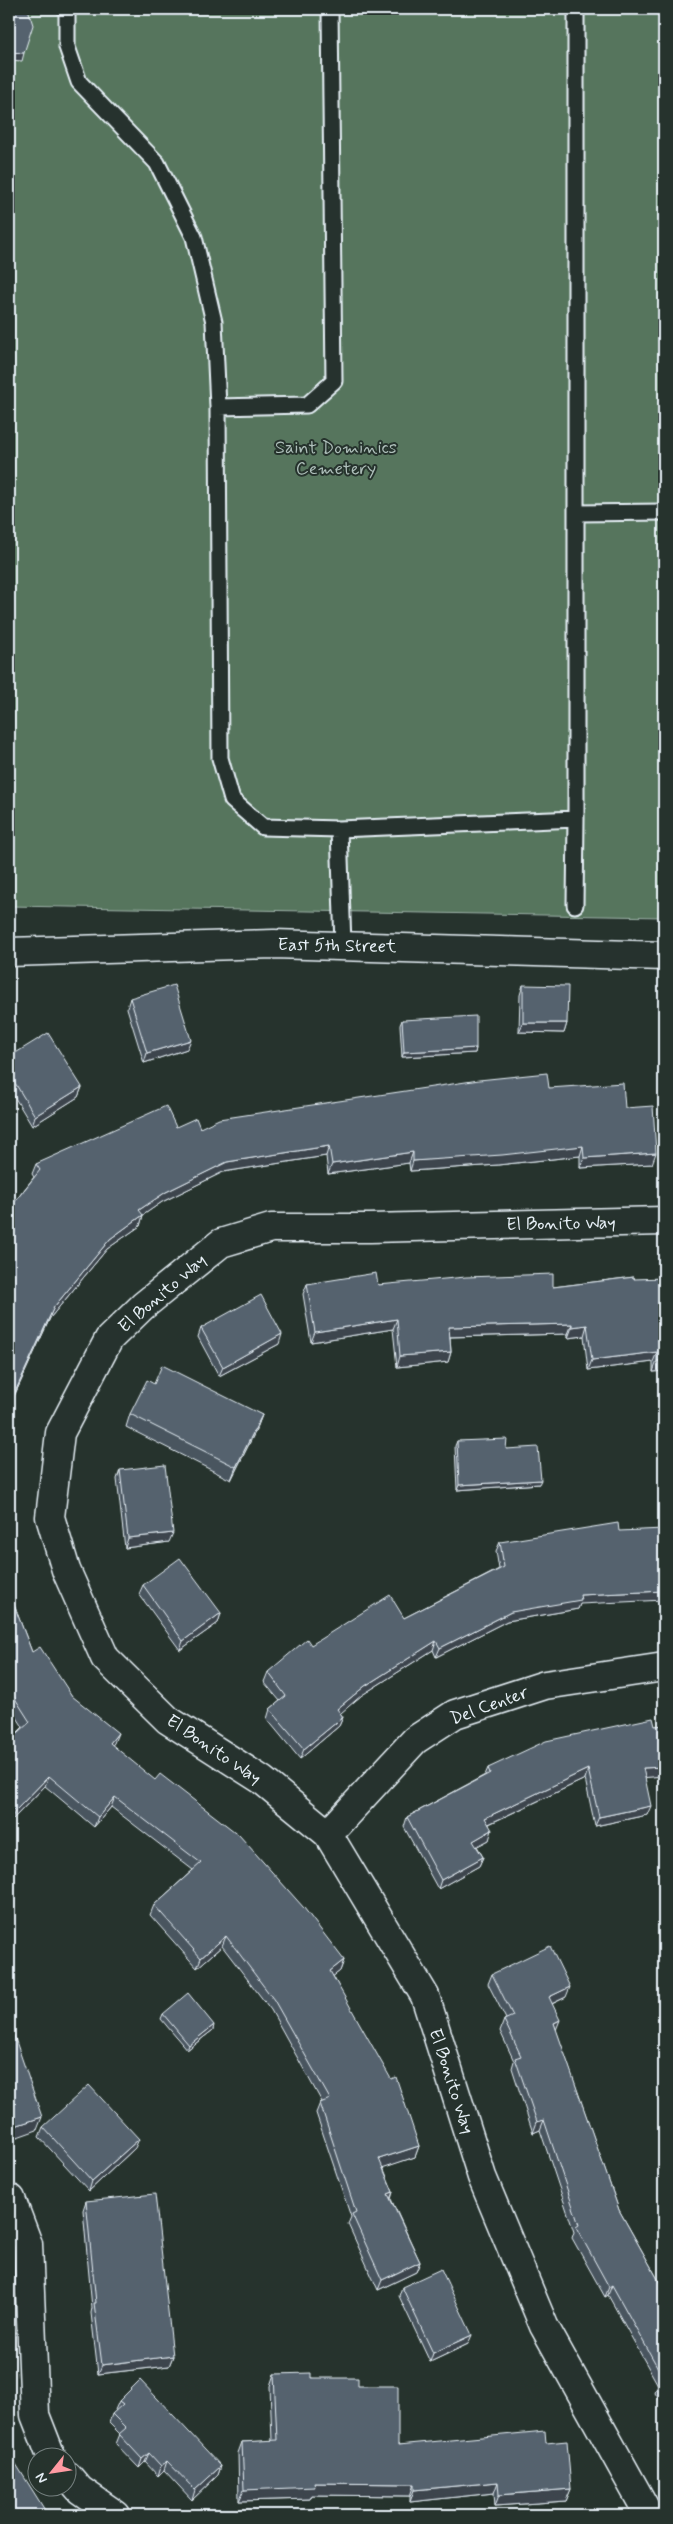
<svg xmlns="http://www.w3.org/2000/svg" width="673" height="2524" viewBox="0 0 673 2524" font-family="Mynerve,sans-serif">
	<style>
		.green { fill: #56755d; stroke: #9fb3aa }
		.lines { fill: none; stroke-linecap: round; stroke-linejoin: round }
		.service-casing { stroke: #e8f1f8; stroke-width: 19 }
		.minor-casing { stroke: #e8f1f8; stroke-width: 31 }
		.service { stroke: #26332d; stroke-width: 15 }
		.minor { stroke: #26332d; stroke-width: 28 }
		.wall { fill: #49545f; stroke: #e8f1f8 }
		.shaded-wall { fill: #3c454d; stroke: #e8f1f8 }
		.building { fill: #55626e; stroke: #e8f1f8 }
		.labels { text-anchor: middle; stroke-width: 4; stroke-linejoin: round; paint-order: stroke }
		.park-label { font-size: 18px; fill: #aebfba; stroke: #26332d }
		.street-label { font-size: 18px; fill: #e8f1f8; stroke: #26332d }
	</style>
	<rect width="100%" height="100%" fill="#26332d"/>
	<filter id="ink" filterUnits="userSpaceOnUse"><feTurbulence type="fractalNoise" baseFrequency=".02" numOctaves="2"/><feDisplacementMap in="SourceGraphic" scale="10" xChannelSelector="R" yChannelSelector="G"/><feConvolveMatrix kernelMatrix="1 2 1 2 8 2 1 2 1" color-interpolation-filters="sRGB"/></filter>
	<g filter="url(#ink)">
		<path class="green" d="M9,9H664V917L9,906Z"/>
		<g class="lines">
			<g class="service-casing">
				<path id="service" d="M67,9V47L79,82L157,163L194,237L214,322L218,407L220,758L232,800L263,827L339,829L576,819V9
					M218,407L307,405L334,381L330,9
					M578,513L664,512
					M339,829L343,945
					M575,905L576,819"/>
			</g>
			<g class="minor-casing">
				<path id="minor" d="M9,952L274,944L664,956
					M328,1834L415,1740L455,1714L545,1685L664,1667
					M11,2199L28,2244L35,2415L51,2456
					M68,2476L80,2490L116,2515
					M649,2515L544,2326L482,2177L425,1996L328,1834L262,1780L168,1720L105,1658L66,1570L50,1517L60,1433L109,1339L143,1306L221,1243L271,1228H370L664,1221"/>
			</g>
			<use href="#service" class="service"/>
			<use href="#minor" class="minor"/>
		</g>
		<path class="wall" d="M523,985L567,1023L564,1033L519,1032L520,995Z
			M130,998L187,1049L144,1063L127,1008Z
			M402,1020L476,1048L475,1053L402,1057L400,1025Z
			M9,1057L82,1087L78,1097L32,1126L9,1088Z
			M549,1088L625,1108L652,1164L580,1168V1156L498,1165L410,1171L409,1163L328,1174L326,1156L223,1172L162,1202L143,1215L140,1226L107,1249L50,1318L9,1407V1209L34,1177L32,1174L36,1164L176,1127L200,1128Z
			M634,1277L664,1371L653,1372V1362L588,1370L584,1336L568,1338V1334L450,1337L451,1352L448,1362L397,1367L393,1329L311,1342L303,1294L307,1284L553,1287Z
			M201,1328L279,1344L219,1376L198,1337Z
			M154,1384L262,1415L257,1428L231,1480L126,1427L130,1414Z
			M457,1441L506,1449L539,1484L457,1490L455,1446Z
			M120,1470L169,1542L125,1548L117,1479Z
			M500,1542L580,1604L578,1609L507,1621L436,1657L433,1650L362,1695L340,1713L343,1717L339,1726L300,1759L267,1719L270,1709L280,1701L264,1682L268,1672L311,1645L404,1618L499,1569L496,1551Z
			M143,1585L221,1613L218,1623L180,1650L139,1594Z
			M9,1592L32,1652L72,1696L114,1743L112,1745L344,1960L340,1971L333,1976L419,2146L415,2157L383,2167L393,2192L391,2199L420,2262L416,2272L378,2290L348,2224L351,2217L316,2113L320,2103L322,2102L271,2010L222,1946L197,1968L150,1915L154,1905L193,1870L111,1807L94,1827L45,1786L11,1821L9,1819V1741L23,1727L9,1705Z
			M664,1725V1776L645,1777L647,1815L595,1826L585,1779L489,1824V1840L477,1846L483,1857L479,1866L438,1889L404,1827L407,1817L485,1775L488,1768L655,1726Z
			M492,1974L566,1997L552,2004L556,2030L619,2210L664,2290V2407L655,2393L658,2385L608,2295L605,2297L572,2238L574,2232L540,2130L533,2133L512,2068L514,2061L500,2031L504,2020L506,2019L488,1984Z
			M163,2014L213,2030L187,2050L161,2019Z
			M43,2127L135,2148L89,2191L39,2137Z
			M86,2201L173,2356L169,2366L98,2374L91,2313L92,2308L83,2210Z
			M402,2287L468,2344L430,2362L399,2296Z
			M274,2374L311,2378L358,2386L398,2445L546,2443L571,2489L566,2501L495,2506L494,2493L410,2502V2496L312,2495L310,2499L239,2501L238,2453L242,2442L272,2441L270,2386Z
			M119,2401L221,2466L218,2475L192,2500L164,2470L158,2476L145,2462L139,2468L116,2444L120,2434L109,2423L112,2414L116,2411L115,2410Z"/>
		<path class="shaded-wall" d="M9,52L24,53L22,61L9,60Z
			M523,1023H567L564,1033L519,1032Z
			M191,1040L187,1049L144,1063L147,1053Z
			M476,1048L475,1053L402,1057L404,1052Z
			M82,1087L78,1097L32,1126L35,1116Z
			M329,1146L326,1156L223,1172L162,1202L136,1220L139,1210L166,1192L227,1162Z
			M583,1146L580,1156L498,1165L410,1171L413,1161Z
			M413,1152L409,1163L328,1174L332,1164Z
			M656,1153L652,1164L580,1168L584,1158Z
			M143,1215L140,1226L107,1249L50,1318L9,1407V1405L54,1307L110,1239Z
			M397,1319L393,1329L311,1342L315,1332Z
			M572,1324L568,1334L445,1337L449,1327Z
			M587,1325L584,1336L568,1338L572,1327Z
			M282,1334L279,1344L219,1376L223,1367Z
			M451,1352L448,1362L397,1367L400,1356Z
			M657,1352L653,1362L588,1370L592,1360Z
			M657,1361H664V1371L653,1372Z
			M262,1415L257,1428L231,1480L236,1467Z
			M541,1480L539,1484L457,1490L459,1485Z
			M173,1533L169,1542L125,1548L128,1538Z
			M664,1591V1600L580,1604L578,1609L507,1621L436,1657L440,1648L511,1612L580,1595Z
			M221,1613L218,1623L180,1650L183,1641Z
			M436,1641L433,1650L362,1695L334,1719L337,1709L365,1686Z
			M343,1717L339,1726L300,1759L304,1749Z
			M118,1733L114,1743L106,1753L110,1743Z
			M664,1767V1776L640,1778L643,1768Z
			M588,1769L585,1779L482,1827L485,1818Z
			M49,1776L45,1786L11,1821L15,1811Z
			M115,1797L111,1807L94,1827L98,1817Z
			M651,1806L647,1815L595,1826L599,1817Z
			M492,1830L489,1840L470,1850L473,1841Z
			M483,1857L479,1866L438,1889L441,1880Z
			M226,1936L222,1946L197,1968L201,1958Z
			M344,1960L340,1971L327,1981L330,1971Z
			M570,1987L566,1997L545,2007L549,1997Z
			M560,2020L556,2030L554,2023Z
			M214,2025L213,2030L187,2050L189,2045Z
			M42,2117L37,2130L9,2140V2128Z
			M544,2120L540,2130L533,2133L537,2122Z
			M139,2139L135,2148L89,2191L92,2181Z
			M419,2146L415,2157L376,2170L379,2159Z
			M393,2192L389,2202L388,2194Z
			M420,2262L416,2272L378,2290L382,2280Z
			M612,2285L608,2295L605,2297L609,2287Z
			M472,2335L468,2344L430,2362L433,2353Z
			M173,2356L169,2366L98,2374L102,2365Z
			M149,2453L145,2462L139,2468L142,2459Z
			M167,2461L164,2470L158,2476L161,2466Z
			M221,2466L218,2475L192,2500L195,2490Z
			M498,2482L494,2493L410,2502L414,2490Z
			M314,2483L414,2484L410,2496L312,2495L310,2499L239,2501L244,2490Z
			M571,2489L566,2501L495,2506L499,2495Z"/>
		<path class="building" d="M9,9H28L33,25L24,53L9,52Z
			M174,985L191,1040L147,1053L130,998Z
			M523,985L568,986L567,1023H523Z
			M476,1016V1048L404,1052L402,1020Z
			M48,1033L82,1087L35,1116L9,1073V1057Z
			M547,1073L549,1088L623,1083L625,1108L653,1106L656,1153L584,1158L583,1146L502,1155L413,1161V1152L332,1164L329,1146L227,1162L166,1192L139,1210L143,1215L110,1239L54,1307L9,1405V1209L40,1170L36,1164L166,1106L176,1127L196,1118L200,1128L219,1119L479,1080Z
			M376,1273L378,1285L466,1277L553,1274V1287L634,1277V1279L664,1278V1361H657V1352L592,1360L587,1325L572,1327V1324L449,1327L451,1352L400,1356L397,1319L315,1332L307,1284Z
			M261,1295L282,1334L223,1367L201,1328Z
			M162,1365L262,1415L236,1467L130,1414L147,1380L154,1384Z
			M507,1439L506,1449L538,1447L541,1480L459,1485L457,1441Z
			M165,1465L173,1533L128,1538L120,1470Z
			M618,1523L619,1531L664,1529V1591L580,1595L581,1600L511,1612L440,1648L436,1641L365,1686L337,1709L343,1717L304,1749L270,1709L286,1696L268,1672L307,1639L311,1645L390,1595L404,1618L504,1567L500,1542Z
			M180,1558L221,1613L183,1641L143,1585Z
			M9,1592L32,1652L40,1647L72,1696L118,1733L110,1743L155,1780L160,1774L239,1835L304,1908L344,1960L330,1971L391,2079L396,2077L419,2146L379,2159L393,2192L388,2194L420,2262L382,2280L352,2214L356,2212L320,2103L330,2099L274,2000L226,1936L201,1958L154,1905L201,1863L115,1797L98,1817L49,1776L15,1811L9,1805V1741L30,1722L9,1689Z
			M653,1718L655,1726L664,1725V1767L643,1768L651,1806L599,1817L588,1769L485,1818L492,1830L473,1841L483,1857L441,1880L407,1817L490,1773L488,1768L546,1741Z
			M550,1946L570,1987L549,1997L560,2020L554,2023L619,2210L664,2290V2379L612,2285L609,2287L576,2227L579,2225L544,2120L537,2122L515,2058L521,2056L504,2020L513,2016L492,1974Z
			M188,1993L214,2025L189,2045L163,2014Z
			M9,2021L42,2117L9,2128Z
			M89,2085L139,2139L92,2181L43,2127Z
			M155,2194L173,2356L102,2365L94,2303H96L86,2201Z
			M441,2269L472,2335L433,2353L402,2287Z
			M311,2373V2378H358V2386H398V2445L545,2431L546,2443L567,2441L571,2489L499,2495L498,2482L414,2490V2484L314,2483L315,2487L244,2490L242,2442L277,2440L274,2374Z
			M664,2379V2391L659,2382Z
			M140,2380L221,2466L195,2490L167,2461L161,2466L149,2453L142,2459L119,2434L126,2428L112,2414L123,2404L119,2401Z
			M9,2453L48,2515H9Z"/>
	</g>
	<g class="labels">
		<g class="park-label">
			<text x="336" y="453">Saint Dominics<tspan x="336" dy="21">Cemetery</tspan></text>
		</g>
		<g class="street-label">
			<text transform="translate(337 945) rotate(1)" y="6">East 5th Street</text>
			<text transform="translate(561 1223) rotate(-1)" y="6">El Bonito Way</text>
			<text transform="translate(162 1293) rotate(-41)" y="6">El Bonito Way</text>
			<text transform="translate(489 1705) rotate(-20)" y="6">Del Center</text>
			<text transform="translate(214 1749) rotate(34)" y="6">El Bonito Way</text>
			<text transform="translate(452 2081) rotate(72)" y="6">El Bonito Way</text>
		</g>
	</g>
	<rect width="673" height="2524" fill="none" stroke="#26332d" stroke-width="30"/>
	<rect x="15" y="15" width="643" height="2494" fill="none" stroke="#e8f1f8" stroke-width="2" filter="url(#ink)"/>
	<g transform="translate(52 2472) rotate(240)"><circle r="24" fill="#26332d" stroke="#747f7e"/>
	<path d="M0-4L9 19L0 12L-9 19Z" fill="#ff9aa2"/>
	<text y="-8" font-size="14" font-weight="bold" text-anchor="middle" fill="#e8f1f8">N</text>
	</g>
</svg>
